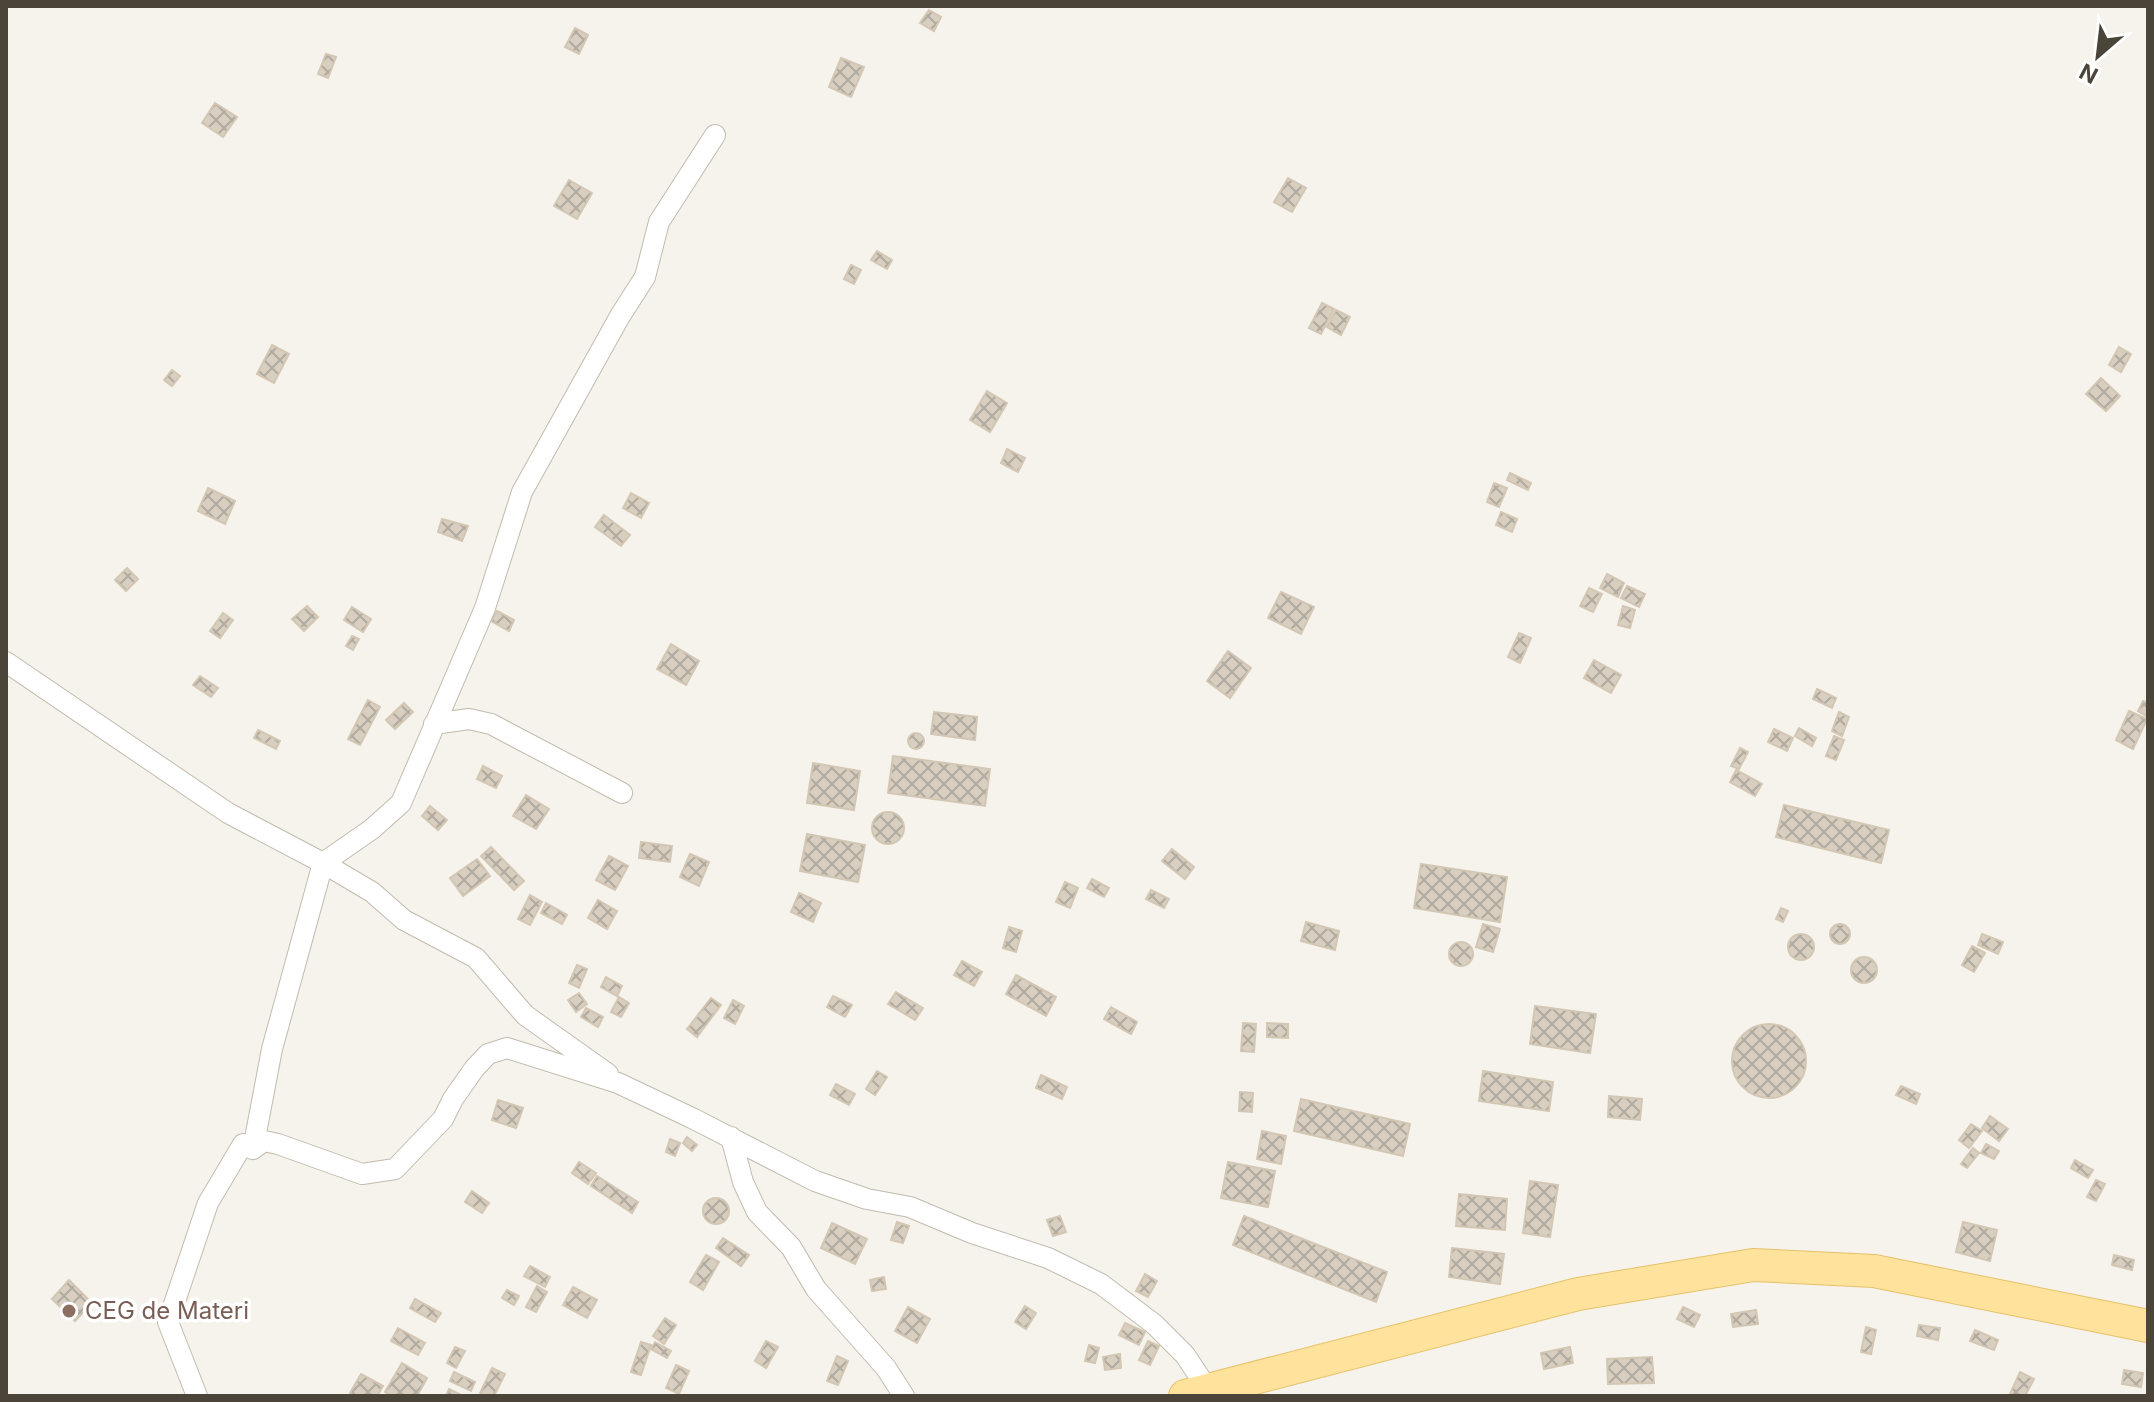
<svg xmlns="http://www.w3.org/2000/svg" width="2154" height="1402" viewBox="0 0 2154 1402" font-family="Inter,sans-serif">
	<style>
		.building { fill: url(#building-cross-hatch); stroke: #d3c7b4; stroke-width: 2 }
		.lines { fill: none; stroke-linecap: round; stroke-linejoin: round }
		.street-casing { stroke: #c2bbae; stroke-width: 22 }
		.primary-casing { stroke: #e6c16a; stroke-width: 34 }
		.street { stroke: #fff; stroke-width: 20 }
		.primary { stroke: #ffe39c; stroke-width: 32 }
		.education-dot { fill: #8d6e63; stroke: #fff; stroke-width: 3 }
		.labels { text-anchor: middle; stroke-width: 7; stroke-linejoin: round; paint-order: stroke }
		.education-label { font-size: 24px; fill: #785e54; stroke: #fff; text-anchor: start }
	</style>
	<defs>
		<pattern id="building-cross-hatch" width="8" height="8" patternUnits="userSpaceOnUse" patternTransform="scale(2)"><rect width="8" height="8" fill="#d8cfc1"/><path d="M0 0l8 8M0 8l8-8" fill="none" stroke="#b1aa9e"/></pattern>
	</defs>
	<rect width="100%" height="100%" fill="#f6f3ec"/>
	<path class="building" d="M929,10L941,17L934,31L920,23Z
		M575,28L588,35L579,54L565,47Z
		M326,54L336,57L328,78L318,74Z
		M841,58L864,67L851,97L829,87Z
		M215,103L237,117L223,137L202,123Z
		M1288,178L1306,188L1292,212L1274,202Z
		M569,180L592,193L577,219L554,206Z
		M877,251L892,260L887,269L871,260Z
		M851,265L861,270L854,284L844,279Z
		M1322,303L1334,309L1321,334L1309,328Z
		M1336,310L1350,317L1341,335L1327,327Z
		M272,345L289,354L274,383L257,374Z
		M2119,347L2131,354L2121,372L2109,365Z
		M172,370L180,376L172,386L164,380Z
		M2101,378L2120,396L2106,411L2086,394Z
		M987,391L1007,403L990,432L970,420Z
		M1007,449L1025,458L1018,472L1001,463Z
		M1510,473L1531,483L1528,490L1507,480Z
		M1494,483L1507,488L1499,507L1487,502Z
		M208,488L235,501L225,524L198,511Z
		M631,493L649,503L641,518L623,508Z
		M1501,512L1517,519L1512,532L1496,525Z
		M604,515L630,535L621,546L595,527Z
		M442,519L468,526L462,541L438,532Z
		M127,568L138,579L126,591L115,580Z
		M1607,574L1624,583L1618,597L1600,588Z
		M1627,586L1645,594L1639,607L1621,598Z
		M1589,588L1602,594L1593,612L1580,606Z
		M1281,592L1314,607L1301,634L1268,618Z
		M307,606L318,617L304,631L292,619Z
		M1623,606L1635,610L1630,628L1618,625Z
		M352,607L371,619L363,632L344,620Z
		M497,611L514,620L509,631L491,621Z
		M223,613L233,620L220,638L210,631Z
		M1519,633L1531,638L1520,663L1508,657Z
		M352,636L359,639L353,650L346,646Z
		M671,644L699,661L686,685L657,669Z
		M1228,651L1251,668L1230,698L1207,681Z
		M1594,660L1621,675L1611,693L1584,678Z
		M200,676L218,688L211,697L193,685Z
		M1817,689L1836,698L1832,708L1813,699Z
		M368,700L380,707L360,745L348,739Z
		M2143,701L2148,703V717L2138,711Z
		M404,703L413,712L395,729L386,720Z
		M2129,711L2147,719L2133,749L2116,740Z
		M934,712L977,717L975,740L931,734Z
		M1839,712L1849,717L1842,736L1832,731Z
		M1799,728L1816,738L1812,746L1795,736Z
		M1774,729L1793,738L1787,751L1768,742Z
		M258,730L280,741L276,749L254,738Z
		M908 741a8 8 0 1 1 16 0a8 8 0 1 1-16 0Z
		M1834,736L1844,740L1836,760L1826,756Z
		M1740,748L1748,752L1739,769L1731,766Z
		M893,756L990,769L985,806L888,793Z
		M813,763L860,771L854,810L807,803Z
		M483,766L502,776L496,788L477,779Z
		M1736,770L1762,784L1755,796L1730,782Z
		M526,795L549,809L536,829L513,816Z
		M1784,805L1889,830L1881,863L1776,837Z
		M430,806L447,820L438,830L422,816Z
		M872 828a16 16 0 1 1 32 0a16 16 0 1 1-32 0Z
		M807,834L865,845L858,882L800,871Z
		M641,842L672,846L670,862L639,858Z
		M491,847L524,881L514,890L481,856Z
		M1172,849L1194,867L1185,879L1162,861Z
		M690,854L709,862L699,886L680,877Z
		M609,856L628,866L615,890L596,880Z
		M477,859L490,876L463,896L450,878Z
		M1421,864L1507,877L1500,922L1414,908Z
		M1092,879L1109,888L1104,897L1087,888Z
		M1065,882L1078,888L1070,908L1056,902Z
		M1151,890L1169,899L1164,908L1146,899Z
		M799,893L821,903L813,922L791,912Z
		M530,895L542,902L530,925L518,919Z
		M598,900L617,911L607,929L588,918Z
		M546,903L567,915L562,924L541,913Z
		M1781,908L1788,911L1783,922L1776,919Z
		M1306,922L1339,931L1335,950L1301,941Z
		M1830 934a10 10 0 1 1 20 0a10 10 0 1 1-20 0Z
		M1483,924L1500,929L1493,952L1476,947Z
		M1009,927L1022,931L1016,952L1003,948Z
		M1788 947a13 13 0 1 1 26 0a13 13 0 1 1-26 0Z
		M1982,934L2003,942L1998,954L1978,945Z
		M1449 954a12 12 0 1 1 24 0a12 12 0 1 1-24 0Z
		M1972,946L1985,953L1974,972L1962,965Z
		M1851 970a13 13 0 1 1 26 0a13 13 0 1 1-26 0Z
		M962,961L982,972L974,986L954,975Z
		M577,965L587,969L579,988L569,983Z
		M1016,975L1056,997L1046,1016L1006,994Z
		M606,977L622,986L617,996L601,987Z
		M896,992L923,1008L915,1020L888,1004Z
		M579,993L587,1004L576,1012L568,1000Z
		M833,996L852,1005L845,1017L827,1007Z
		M619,997L629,1003L621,1017L611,1012Z
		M711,998L721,1005L697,1037L687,1029Z
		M733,1000L744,1006L735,1024L724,1018Z
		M1535,1006L1596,1014L1590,1053L1530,1044Z
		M1111,1007L1137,1022L1131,1034L1104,1019Z
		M586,1008L603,1017L598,1027L581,1017Z
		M1243,1023L1256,1024L1254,1052L1241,1051Z
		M1267,1023L1288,1024V1038L1267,1037Z
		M1732 1061a37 37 0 1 1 74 0a37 37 0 1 1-74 0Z
		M877,1071L887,1077L875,1095L866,1089Z
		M1483,1071L1553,1082L1549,1111L1479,1101Z
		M1041,1075L1067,1087L1062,1099L1036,1088Z
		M836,1084L855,1094L849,1105L830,1095Z
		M1901,1086L1920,1094L1916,1104L1896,1095Z
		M1240,1092L1253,1093L1252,1112L1239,1111Z
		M1609,1096L1642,1099L1640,1120L1608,1117Z
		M1301,1099L1410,1124L1403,1156L1294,1131Z
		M498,1100L523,1108L516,1128L492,1120Z
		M1990,1116L2008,1129L1999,1141L1982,1128Z
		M1971,1124L1982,1131L1969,1148L1959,1140Z
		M1262,1131L1286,1136L1281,1164L1257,1159Z
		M687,1137L697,1145L692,1151L683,1143Z
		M670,1139L680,1143L675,1156L666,1152Z
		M1986,1144L1999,1151L1994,1159L1981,1153Z
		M1973,1148L1979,1153L1967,1168L1961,1164Z
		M2075,1160L2093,1170L2088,1178L2071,1168Z
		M579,1162L596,1173L588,1184L572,1173Z
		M1228,1162L1275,1171L1268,1207L1221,1198Z
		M597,1176L638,1202L632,1213L591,1186Z
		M2096,1180L2105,1184L2096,1201L2087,1197Z
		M1530,1181L1558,1185L1550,1237L1523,1233Z
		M472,1191L489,1203L482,1213L465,1202Z
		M1459,1194L1507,1199L1505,1230L1456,1226Z
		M703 1211a13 13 0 1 1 26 0a13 13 0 1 1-26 0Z
		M1060,1216L1066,1232L1053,1236L1047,1220Z
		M1244,1216L1387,1272L1376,1302L1233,1245Z
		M897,1222L909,1226L903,1243L891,1240Z
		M1963,1222L1997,1230L1990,1261L1956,1252Z
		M832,1223L867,1239L855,1264L821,1248Z
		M723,1238L749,1255L741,1266L716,1248Z
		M1452,1248L1504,1254L1500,1284L1449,1277Z
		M706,1255L719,1262L703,1290L690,1282Z
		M2114,1255L2134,1260L2132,1270L2112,1265Z
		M530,1266L550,1277L545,1287L524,1276Z
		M1145,1274L1157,1281L1148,1297L1136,1291Z
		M884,1277L886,1289L872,1291L870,1280Z
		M69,1280L92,1303L75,1321L52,1299Z
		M537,1286L547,1292L536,1312L526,1307Z
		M573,1287L597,1300L587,1318L563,1305Z
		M507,1290L519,1296L514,1305L502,1298Z
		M415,1299L441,1313L435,1322L410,1308Z
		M1025,1306L1036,1313L1026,1329L1015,1322Z
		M908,1307L930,1319L917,1343L895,1331Z
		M1683,1307L1700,1315L1694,1327L1677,1319Z
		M1756,1310L1758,1324L1733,1327L1731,1314Z
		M665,1318L676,1325L664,1344L653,1336Z
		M1125,1323L1145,1332L1139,1345L1119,1335Z
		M1919,1325L1940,1328L1938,1340L1917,1336Z
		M1866,1327L1876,1330L1871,1354L1861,1352Z
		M398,1328L425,1343L418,1355L391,1341Z
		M1975,1330L1998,1340L1994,1350L1970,1341Z
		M766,1341L778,1347L766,1368L755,1361Z
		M1148,1341L1159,1346L1150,1365L1139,1360Z
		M641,1342L651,1345L641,1375L631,1372Z
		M655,1342L671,1351L667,1358L651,1349Z
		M1089,1345L1099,1348L1095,1363L1085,1361Z
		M455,1347L465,1351L456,1368L447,1363Z
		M1570,1347L1573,1363L1544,1369L1541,1353Z
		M1120,1354L1121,1368L1105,1370L1103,1357Z
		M837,1356L848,1361L838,1385L827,1381Z
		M1652,1357L1654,1383L1608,1384L1607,1359Z
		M402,1363L427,1378L417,1396H391L385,1392Z
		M676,1365L689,1371L679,1394L666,1388Z
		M492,1368L505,1374L494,1396H486L480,1393Z
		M2124,1370L2143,1373L2141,1387L2122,1384Z
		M454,1372L475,1382L471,1391L450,1381Z
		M2020,1372L2034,1379L2025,1396H2009Z
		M361,1374L383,1386L377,1396H355L350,1393Z
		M449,1389L463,1396H446Z"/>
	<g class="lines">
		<g class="street-casing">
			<path id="street" d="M6,662L228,813L323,863L372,892L404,920L476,958L525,1015L608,1074
				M434,724L469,719L491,724L622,793
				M731,1137L743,1182L757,1212L791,1247L816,1289L886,1368L904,1396
				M253,1149L272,1049L323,863L372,829L401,803L485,608L522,492L620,316L645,277L659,222L715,135
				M197,1396L168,1322L208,1203L243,1144L253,1149L264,1141L278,1144L362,1174L395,1169L443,1119L453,1099L474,1069L488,1054L507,1048L618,1083L692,1118L815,1181L867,1199L910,1207L972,1233L1048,1258L1101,1284L1154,1324L1185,1355L1209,1391"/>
		</g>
		<g class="primary-casing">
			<path id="primary" d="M1185,1396L1578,1294L1753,1265L1874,1271L2148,1326"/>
		</g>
		<use href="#street" class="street"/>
		<use href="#primary" class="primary"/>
	</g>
	<circle class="education-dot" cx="69" cy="1311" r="8"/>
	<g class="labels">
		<g class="education-label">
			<text x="85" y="1319">CEG de Materi</text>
		</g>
	</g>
	<rect width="2154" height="1402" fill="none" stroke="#4b4439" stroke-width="16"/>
	<g transform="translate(2098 56) rotate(208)" stroke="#ffffff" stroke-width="6" paint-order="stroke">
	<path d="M0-6L14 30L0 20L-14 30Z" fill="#4b4439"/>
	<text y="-12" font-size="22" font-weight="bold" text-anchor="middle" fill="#4b4439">N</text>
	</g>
</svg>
